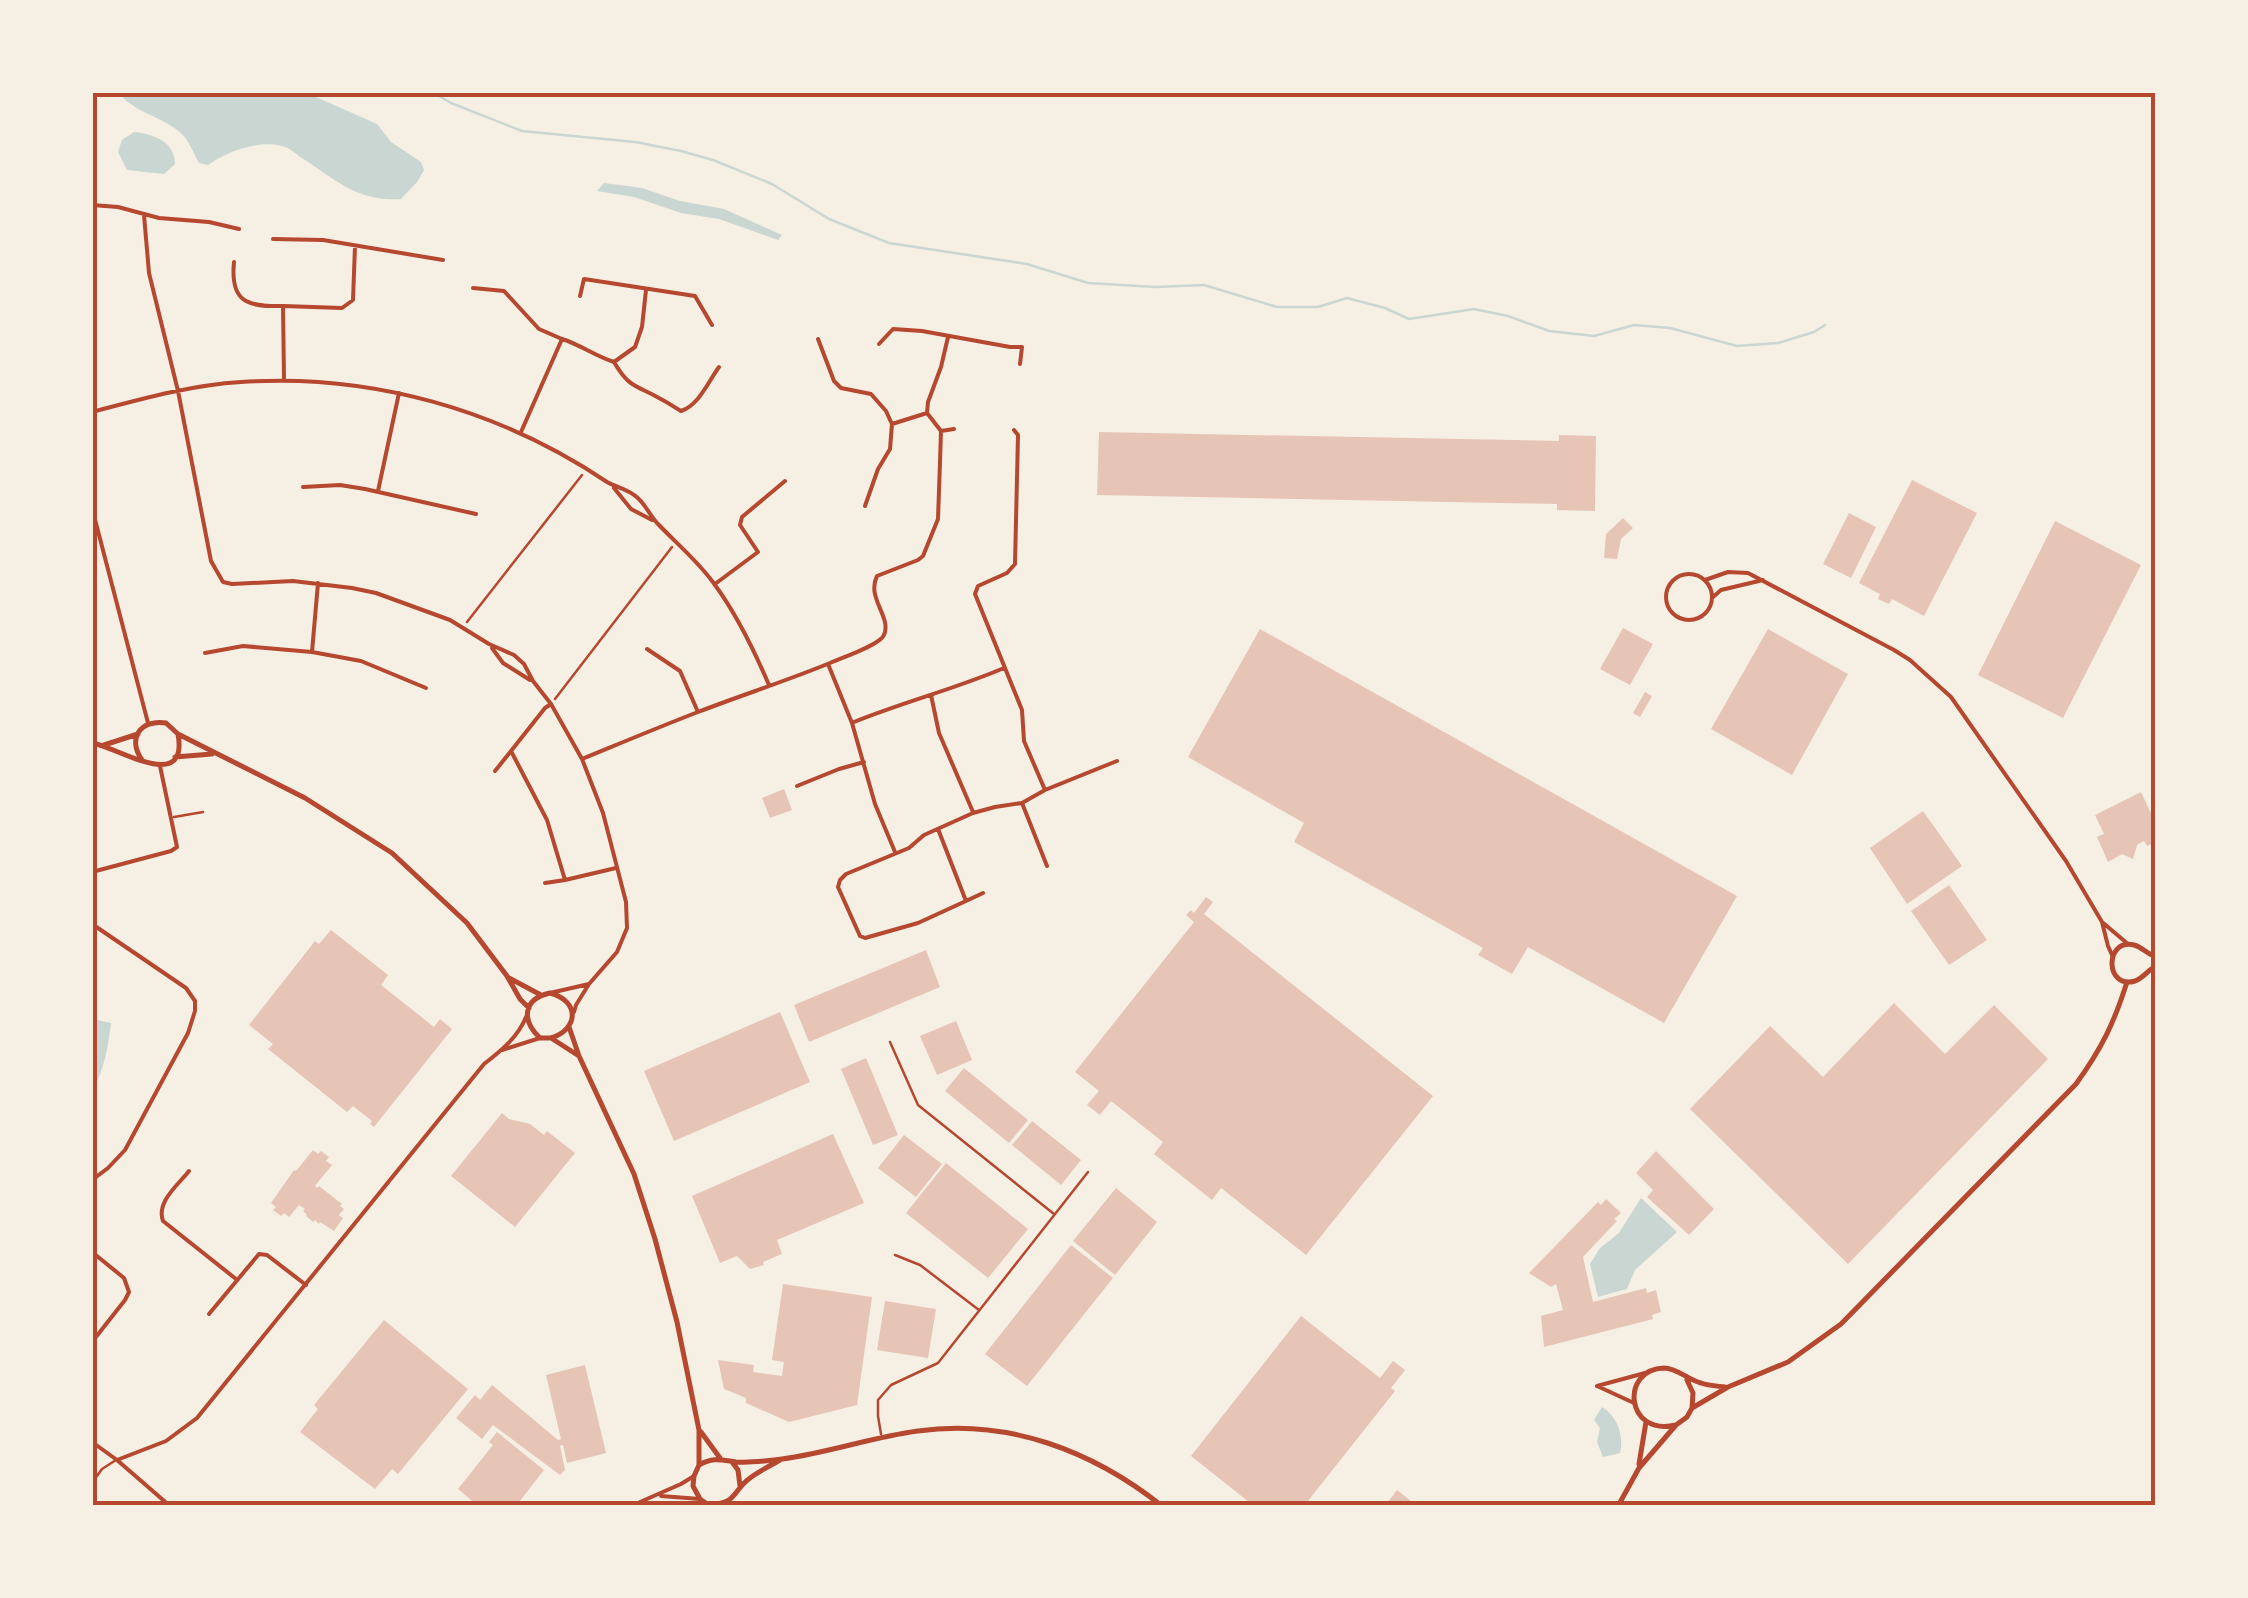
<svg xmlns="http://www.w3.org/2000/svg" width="2248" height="1598" viewBox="0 0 2248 1598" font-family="Poppins,sans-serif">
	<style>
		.water { fill: #c9d6d2 }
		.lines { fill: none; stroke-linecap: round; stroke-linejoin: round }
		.stream { stroke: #c9d6d2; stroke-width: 2.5 }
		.building { fill: #e6c5b7 }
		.path { stroke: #b5482f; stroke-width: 2.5 }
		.service { stroke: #b5482f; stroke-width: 2.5 }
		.minor { stroke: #b5482f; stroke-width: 4 }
		.tertiary { stroke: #b5482f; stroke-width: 5 }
		.neatline { fill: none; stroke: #b5482f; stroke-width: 4 }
	</style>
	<rect width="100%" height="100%" fill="#f6efe4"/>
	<path class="water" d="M119,93H299L316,97L377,124L391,142L421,162L424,170L417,182L401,199C358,202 336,180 302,158C296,154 289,147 282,146C258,140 227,151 208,165L199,163C194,154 189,141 182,134C163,116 134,113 119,93Z
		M134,132C154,134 175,142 175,164L164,174L127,170L118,152L122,140Z
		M604,183L642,188L680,201L724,209L782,235L778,240L719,219L681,213L634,197L597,191Z
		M93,1019L111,1023C108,1046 105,1068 93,1089Z
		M1641,1198L1677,1232L1635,1270L1627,1289L1598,1297L1590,1264L1600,1248L1619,1233Z
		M1602,1407C1618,1417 1624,1436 1620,1453L1603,1457L1597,1442L1600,1428L1594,1420Z"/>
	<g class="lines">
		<path class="stream" d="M432,92L451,103L522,131L635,142L681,151L713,160L772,184L829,219L889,243L1027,264L1088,283L1155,287L1204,285L1277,307H1318L1347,298L1385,308L1409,319L1474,309L1508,316L1549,331L1594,336L1634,325L1670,328L1737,346L1778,343L1814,332L1825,325
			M92,96L107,92"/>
	</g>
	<path class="building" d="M1099,432L1559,441V435L1596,436L1595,511L1557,510V504L1097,495Z
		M1912,480L1977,513L1924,616L1892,599L1889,604L1878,599L1880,594L1859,583Z
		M1849,513L1876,527L1851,578L1823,564Z
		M1623,518L1633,528L1621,539L1617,559L1604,558L1606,534Z
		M2055,521L2141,565L2063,718L1978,675Z
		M1623,628L1653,644L1630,685L1600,669Z
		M1260,629L1737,896L1664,1023L1528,947L1512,974L1478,955L1483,948L1294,842L1304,823L1188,757Z
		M1768,629L1848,674L1792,775L1711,729Z
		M1645,692L1652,696L1640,717L1633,713Z
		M784,789L792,810L770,818L762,798Z
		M2141,792L2156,824V842L2147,846L2144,841L2137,845L2133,859L2122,854L2108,862L2097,837L2104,834L2095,815Z
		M1923,811L1962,866L1907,904L1870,848Z
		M1949,885L1987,940L1949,965L1911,911Z
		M1206,897L1213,902L1204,914L1433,1096L1306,1255L1221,1188L1212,1200L1154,1154L1163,1142L1111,1101L1100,1115L1087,1105L1099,1091L1075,1072L1194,922L1186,915L1191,910L1194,913Z
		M331,930L388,975L381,985L434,1027L440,1019L452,1029L374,1127L370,1124L372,1121L353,1106L347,1112L268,1049L273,1044L249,1025L315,941L319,944Z
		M926,950L940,987L809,1042L794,1005Z
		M1894,1003L1945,1054L1994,1005L2048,1059L1848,1264L1690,1109L1770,1026L1823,1077Z
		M780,1012L810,1082L674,1141L644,1071Z
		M956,1021L972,1060L937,1075L920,1036Z
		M866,1058L898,1135L873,1145L841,1069Z
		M964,1068L1028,1120L1009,1143L945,1091Z
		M502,1113L509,1119L530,1124L544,1135L547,1131L575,1153L515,1227L451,1176Z
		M1032,1121L1081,1160L1061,1185L1012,1145Z
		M833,1134L864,1203L777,1240L782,1254L763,1262L764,1265L750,1269L737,1256L720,1263L692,1196Z
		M904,1135L942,1164L916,1197L878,1168Z
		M313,1150L318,1154L321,1151L329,1157L326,1161L332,1165L315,1186L317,1188L319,1186L342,1204L340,1206L344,1209L339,1215L343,1218L334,1231L320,1222L319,1224L315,1220L313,1222L306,1216L307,1215L303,1211L305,1209L299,1205L289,1217L284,1213L281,1216L273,1210L276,1207L271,1203L294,1170L296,1171Z
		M1656,1151L1714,1209L1689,1235L1647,1197L1653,1190L1636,1173Z
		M946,1163L1028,1229L988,1278L906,1213Z
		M1116,1188L1157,1222L1115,1275L1073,1241Z
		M1606,1199L1621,1213L1614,1219L1617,1221L1583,1257L1593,1302L1646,1288L1647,1293L1656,1290L1661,1312L1652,1315L1653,1319L1544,1347L1541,1316L1563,1310L1556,1284L1551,1287L1529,1273L1598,1202L1601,1205Z
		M1071,1245L1113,1278L1027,1386L985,1354Z
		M783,1284L872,1297L857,1405L789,1422L746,1403V1398L724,1389L718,1360L754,1365L753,1372L782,1376L784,1362L772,1360Z
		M885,1301L936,1309L928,1358L877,1350Z
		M1301,1316L1380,1378L1393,1361L1405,1370L1391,1388L1395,1391L1304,1506H1254L1191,1456Z
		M384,1320L468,1389L398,1474L392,1469L375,1489L300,1432L318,1409L314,1405Z
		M585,1365L606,1453L567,1463L563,1445L560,1446L565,1470L560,1475L493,1425L482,1439L456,1418L475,1395L480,1400L492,1385L558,1440L561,1439L546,1375Z
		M497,1432L544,1470L516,1506H478L458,1489L493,1445L489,1442Z
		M1397,1490L1417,1506H1385Z"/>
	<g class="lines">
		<path class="path" d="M467,622L582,475
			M555,699L672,547"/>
		<path class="service" d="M174,817L203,812
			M890,1042L918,1105L1054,1214
			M895,1255L920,1265L979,1310
			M881,1434L878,1416V1400L891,1385L938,1363L1088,1172
			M92,1483L102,1469L116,1460"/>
		<path class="minor" d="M92,205L118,207L159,218L209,222L239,229
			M144,215L149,273L178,391L211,561L223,582L232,584L293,581L352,588L376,593L450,620L489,644L514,655L524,664L533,681L551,704L582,759L603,813L626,902L627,928L617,952L589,984L576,1005L574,1012
			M273,239L323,240L443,260
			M234,262C230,302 247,307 283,306
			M473,288L504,291L539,329L562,339
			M580,296L584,279L695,296L712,325
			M818,339L834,381L841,388L871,394L886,411L891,422
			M879,344L893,329L922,331L1010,347H1022L1020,364
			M614,362C629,388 636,385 659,398C667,402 674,407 681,411C699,405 708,382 719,367
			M284,379L283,306L342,308L353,300L355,246
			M92,412C141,399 191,385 241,382C371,373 500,410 607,482C616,487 626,489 634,495C645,502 649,515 658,524C677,544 699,562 715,585C737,615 754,650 769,685
			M1014,430L1018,435L1015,564L1007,573L978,586L975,594L1022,710L1024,741L1045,790
			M941,431L954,429
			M521,432L562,339C581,345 595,356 614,362L635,347L642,327L646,290
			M303,487L340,485L365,489L476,514
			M614,488L631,509L652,520
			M378,491L399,393
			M865,506L878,469L890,449L892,424L927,413
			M92,508L148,723
			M1666 597a23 23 0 1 1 46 0a23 23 0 1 1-46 0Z
			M1705,580L1728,572L1748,573L1894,650L1910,660L1951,697L2066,861L2102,922L2108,946L2112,955
			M715,584L758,552L740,525L742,517L785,481
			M1712,598L1721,590L1763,580
			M492,648L503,663L530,680
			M647,649L680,671L698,712
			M312,652L318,583
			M205,653L243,646L312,652L361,661L426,688
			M828,664L852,723L875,804L895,852
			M931,695L939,733L973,812
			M551,704L545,708L511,751L547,820L565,880L616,868
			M854,722C903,702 955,689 1004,668
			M582,759C621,743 659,727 698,712C742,695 786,681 830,663C841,658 880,645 884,635C892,617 866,598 877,576L918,560L923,556L938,519L940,462L941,431L927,413L928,402L941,367L948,337
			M495,771L511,751
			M797,786L839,769L864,762
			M1022,803L1047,866
			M938,829L966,901L918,923L865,938L860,936L838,887L840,880L846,874L909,848L924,835L973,813L995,807L1022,803L1045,790L1117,761
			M92,872L171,851L177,847L160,766
			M545,883L565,880
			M966,901L983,893
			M2102,922L2128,944
			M92,924L186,988L195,1001V1011L188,1033L125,1150L108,1168L92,1180
			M550,993L589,984
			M502,1050L540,1038
			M189,1171C178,1185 156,1202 163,1221L236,1279
			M92,1252L124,1278L129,1292L125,1300L92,1342
			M209,1314L259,1254L267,1255L306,1285
			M1597,1386L1645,1373
			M1597,1386L1634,1403
			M92,1442L117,1460L170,1506
			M117,1460L166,1441L197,1418L484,1064C501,1051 518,1037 526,1017
			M661,1496L700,1499
			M636,1506L640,1502L681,1484L694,1476"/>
		<path class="tertiary" d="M92,743C115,746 189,795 178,734
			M104,745L138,734
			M175,757L212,754
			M142,760C127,739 140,719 166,723L178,734L305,798L392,853L467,923L507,976L520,999L529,1008
			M2156,957C2147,954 2142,947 2134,945C2104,938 2105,990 2135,981C2143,978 2148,970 2156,966
			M509,978L541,995
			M569,1027L579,1056L634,1174L655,1239L677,1322L699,1430V1465L694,1476L693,1486L700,1499L710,1506
			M551,1038C579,1029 580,1001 550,993C523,999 521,1020 540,1038H551L579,1056
			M1692,1408L1728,1387L1788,1362L1841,1324L2076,1084C2102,1048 2114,1023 2127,982
			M1676,1425C1625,1437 1620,1369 1664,1368C1677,1368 1688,1380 1701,1383C1709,1386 1717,1386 1725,1387
			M701,1432L720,1458
			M732,1462L738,1470L740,1486
			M1639,1464L1646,1422
			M699,1465C713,1457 721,1460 736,1462C750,1463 767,1461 782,1459C828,1453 872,1437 918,1431C1007,1418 1093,1451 1162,1506
			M709,1504C737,1505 732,1491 750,1478C759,1471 770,1466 780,1460
			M1618,1506L1639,1468L1676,1425L1687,1417L1692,1408L1693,1393L1687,1380"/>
	</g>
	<rect width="2248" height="1598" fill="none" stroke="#f6efe4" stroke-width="190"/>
	<rect x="95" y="95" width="2058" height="1408" class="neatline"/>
</svg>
